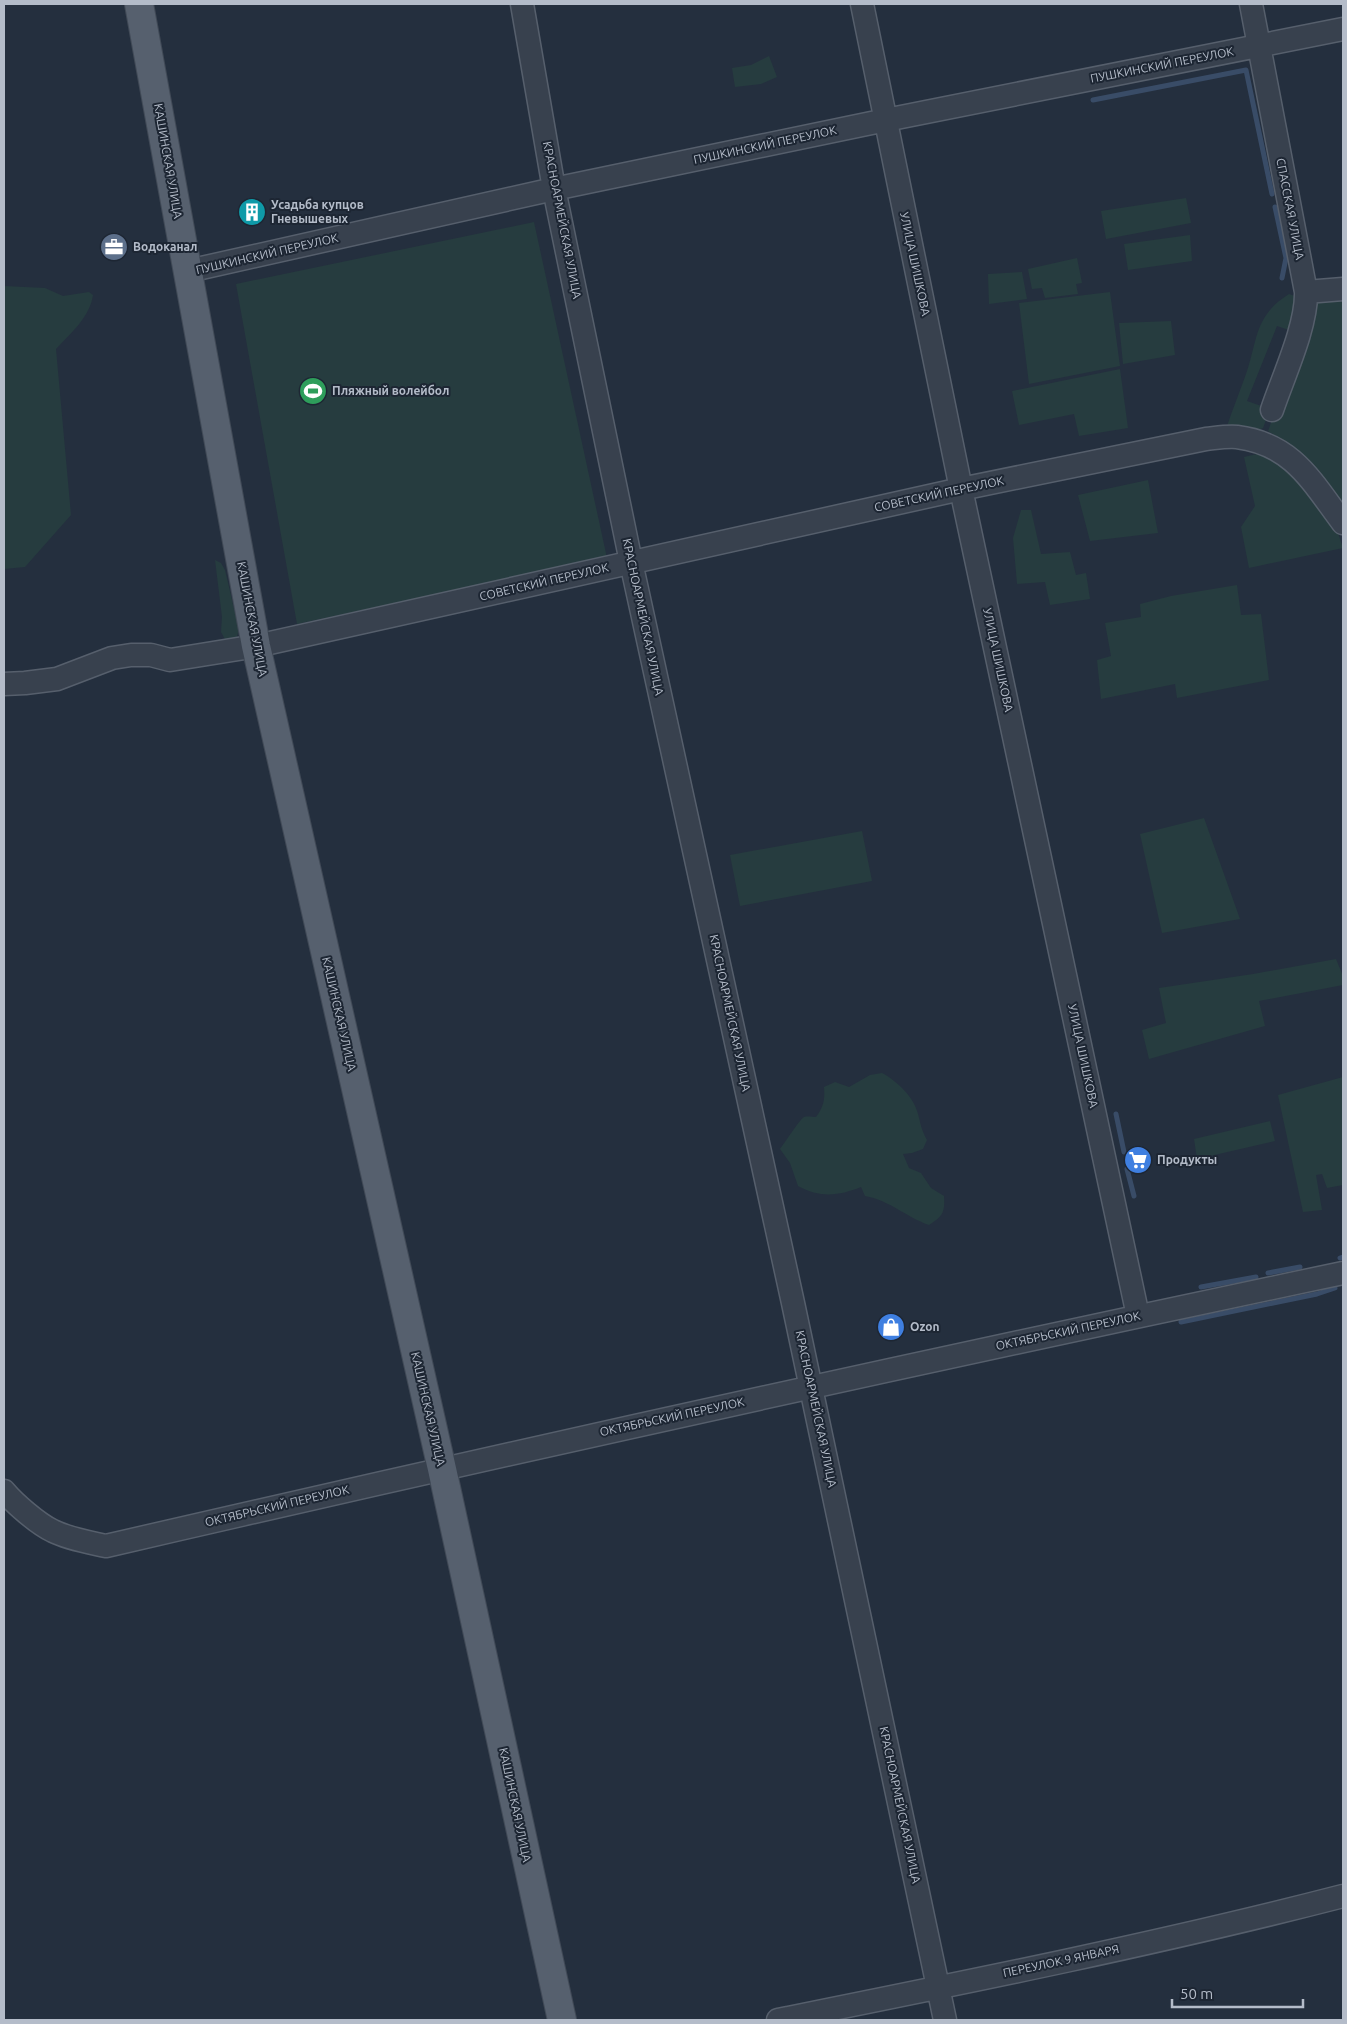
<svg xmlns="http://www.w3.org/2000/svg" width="1347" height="2024" viewBox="0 0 1347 2024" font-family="Ubuntu,sans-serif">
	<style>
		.green { fill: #263c3f }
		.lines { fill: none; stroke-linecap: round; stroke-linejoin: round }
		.stream { stroke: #394c67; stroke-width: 5 }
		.minor-casing { stroke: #565f6c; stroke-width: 25 }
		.major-casing { stroke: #414a57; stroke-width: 30 }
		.minor { stroke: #38414e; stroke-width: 22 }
		.major { stroke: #56606e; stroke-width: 28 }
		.labels { text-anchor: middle; stroke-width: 4; stroke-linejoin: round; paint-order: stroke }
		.street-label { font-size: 12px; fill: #b4bcc9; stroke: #1d2633 }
		.poi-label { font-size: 12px; font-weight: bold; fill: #b4bcc9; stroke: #1d2633; text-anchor: start }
	</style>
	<rect width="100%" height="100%" fill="#242f3e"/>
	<path class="green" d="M769,56L777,77L761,84L735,87L732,68L751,65Z
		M1186,198L1191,223L1106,239L1101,211Z
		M534,222L607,558L297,624L236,284Z
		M1190,235L1192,261L1128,270L1124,244Z
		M1077,258L1082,283L1076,284L1078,294L1045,298L1042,288L1032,289L1028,269Z
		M1022,272L1027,299L989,304L988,274Z
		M4,286L45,288L63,296L89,292L93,295C90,317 70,334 56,349L71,515L25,567L4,569Z
		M1110,292L1120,366L1029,384L1019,303Z
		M1289,294L1295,296L1298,300L1289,330L1277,326L1247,401L1270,409L1263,428L1258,430L1227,426C1233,408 1240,391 1246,374C1258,339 1254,316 1289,294Z
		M1343,296V506L1280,439L1268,431L1315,301Z
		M1171,321L1175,355L1123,364L1119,323Z
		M1120,369L1128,428L1079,436L1074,414L1019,425L1012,391Z
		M1260,451L1282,462L1337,530L1343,548L1249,568L1241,527L1255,506L1244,457L1257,454Z
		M1148,480L1158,533L1090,541L1078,495Z
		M1021,510H1031L1041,554L1070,552L1076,575L1086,573L1090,599L1050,605L1045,582L1017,584L1013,538Z
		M215,560L221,563L225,570L239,630L236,639L226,641L221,632L222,617Z
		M1237,585L1241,615L1261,614L1269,680L1177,698L1175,684L1101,699L1097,660L1111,656L1105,623L1141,617L1140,604L1171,596Z
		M1204,818L1240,919L1162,933L1140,834Z
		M862,831L872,881L740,906L730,855Z
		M1336,959L1343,976V985L1259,1001L1265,1026L1149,1059L1142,1030L1166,1023L1159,988L1253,974Z
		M882,1073C897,1081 914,1097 918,1114C921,1125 921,1129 927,1140L923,1149L912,1153L903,1154L909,1168L921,1173L931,1188L944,1196C945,1213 943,1216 929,1225C906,1217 889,1200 865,1196L861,1187C839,1196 820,1198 798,1186L790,1163L780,1149C784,1144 800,1119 804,1117C808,1116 813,1117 816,1117C824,1106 825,1099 824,1087L835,1082L849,1087L870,1075Z
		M1343,1077V1185L1327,1188L1322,1174L1316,1175L1322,1210L1303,1212L1278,1095Z
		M1270,1121L1275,1141L1197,1159L1194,1139Z"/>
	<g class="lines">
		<path class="stream" d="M1093,100L1246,70L1272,194
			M1275,207L1286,258L1282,278
			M1116,1114L1124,1152
			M1127,1169L1134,1196
			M1340,1258L1343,1257
			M1268,1273L1300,1267
			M1201,1287L1256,1277
			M1181,1322L1317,1294L1335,1288"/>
		<g class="minor-casing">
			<path id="minor" d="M522,4L554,189L631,562L793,1303L945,2020
				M862,4L961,489L1138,1316
				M1251,4L1306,292C1307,326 1283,377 1272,410
				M188,271L554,189L886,120L1343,29
				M1306,292L1343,289
				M4,684L25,683L57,679L112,658L131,655H151L170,660L256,646L961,489L1206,439C1216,438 1227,436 1237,437C1293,444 1312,482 1343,523
				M4,1491C14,1503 38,1524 53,1531C69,1539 88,1542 106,1546C517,1451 930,1360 1343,1273
				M778,2020C967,1982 1157,1944 1343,1896"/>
		</g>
		<g class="major-casing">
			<path id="major" d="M139,4L256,646L442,1469L562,2020"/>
		</g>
		<use href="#minor" class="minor"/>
		<use href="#major" class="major"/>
	</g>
	<defs>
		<g id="building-disc" transform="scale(1.4375)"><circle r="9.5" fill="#0f9aa8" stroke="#1d2633"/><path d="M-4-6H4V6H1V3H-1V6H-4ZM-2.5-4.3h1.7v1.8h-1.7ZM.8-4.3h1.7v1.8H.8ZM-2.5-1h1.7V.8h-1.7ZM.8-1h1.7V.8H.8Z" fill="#fff"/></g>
		<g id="office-disc" transform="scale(1.4375)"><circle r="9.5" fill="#5c6f8a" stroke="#1d2633"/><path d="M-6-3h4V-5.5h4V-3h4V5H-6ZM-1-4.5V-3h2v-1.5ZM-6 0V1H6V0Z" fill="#fff"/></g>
		<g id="stadium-disc" transform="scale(1.4375)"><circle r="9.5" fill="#2e9e5b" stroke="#1d2633"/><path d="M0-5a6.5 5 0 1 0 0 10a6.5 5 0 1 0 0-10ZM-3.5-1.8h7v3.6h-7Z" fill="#fff"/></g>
		<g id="supermarket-disc" transform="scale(1.4375)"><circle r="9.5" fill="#3f7fe0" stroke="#1d2633"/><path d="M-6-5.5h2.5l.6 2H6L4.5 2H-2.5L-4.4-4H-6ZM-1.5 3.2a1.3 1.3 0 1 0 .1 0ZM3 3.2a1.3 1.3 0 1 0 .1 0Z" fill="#fff"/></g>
		<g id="shop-disc" transform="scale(1.4375)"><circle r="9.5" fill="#3f7fe0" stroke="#1d2633"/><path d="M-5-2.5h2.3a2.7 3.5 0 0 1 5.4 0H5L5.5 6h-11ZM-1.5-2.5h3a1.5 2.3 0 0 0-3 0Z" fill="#fff"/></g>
	</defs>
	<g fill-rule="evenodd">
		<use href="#building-disc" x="252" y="212"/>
		<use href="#office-disc" x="114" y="247"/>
		<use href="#stadium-disc" x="313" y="391"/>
		<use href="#supermarket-disc" x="1138" y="1160"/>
		<use href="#shop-disc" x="891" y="1327"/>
	</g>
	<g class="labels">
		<g class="street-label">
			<text transform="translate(1162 65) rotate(-11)" y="4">ПУШКИНСКИЙ ПЕРЕУЛОК</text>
			<text transform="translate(765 145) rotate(-12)" y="4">ПУШКИНСКИЙ ПЕРЕУЛОК</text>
			<text transform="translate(168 161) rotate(80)" y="4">КАШИНСКАЯ УЛИЦА</text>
			<text transform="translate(1290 209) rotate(79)" y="4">СПАССКАЯ УЛИЦА</text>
			<text transform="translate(562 220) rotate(79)" y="4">КРАСНОАРМЕЙСКАЯ УЛИЦА</text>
			<text transform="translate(267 254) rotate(-13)" y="4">ПУШКИНСКИЙ ПЕРЕУЛОК</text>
			<text transform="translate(915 264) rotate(78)" y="4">УЛИЦА ШИШКОВА</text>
			<text transform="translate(939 494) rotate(-12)" y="4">СОВЕТСКИЙ ПЕРЕУЛОК</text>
			<text transform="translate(544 582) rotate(-13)" y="4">СОВЕТСКИЙ ПЕРЕУЛОК</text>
			<text transform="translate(643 617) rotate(78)" y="4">КРАСНОАРМЕЙСКАЯ УЛИЦА</text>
			<text transform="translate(252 619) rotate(79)" y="4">КАШИНСКАЯ УЛИЦА</text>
			<text transform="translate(998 660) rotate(78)" y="4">УЛИЦА ШИШКОВА</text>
			<text transform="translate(730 1013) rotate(78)" y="4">КРАСНОАРМЕЙСКАЯ УЛИЦА</text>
			<text transform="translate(339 1014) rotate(77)" y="4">КАШИНСКАЯ УЛИЦА</text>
			<text transform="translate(1083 1056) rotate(78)" y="4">УЛИЦА ШИШКОВА</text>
			<text transform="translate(1068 1331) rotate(-12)" y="4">ОКТЯБРЬСКИЙ ПЕРЕУЛОК</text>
			<text transform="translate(428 1409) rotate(77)" y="4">КАШИНСКАЯ УЛИЦА</text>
			<text transform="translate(816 1409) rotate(78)" y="4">КРАСНОАРМЕЙСКАЯ УЛИЦА</text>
			<text transform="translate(672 1417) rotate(-12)" y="4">ОКТЯБРЬСКИЙ ПЕРЕУЛОК</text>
			<text transform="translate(277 1506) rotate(-13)" y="4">ОКТЯБРЬСКИЙ ПЕРЕУЛОК</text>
			<text transform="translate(515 1805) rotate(78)" y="4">КАШИНСКАЯ УЛИЦА</text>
			<text transform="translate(900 1805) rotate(78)" y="4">КРАСНОАРМЕЙСКАЯ УЛИЦА</text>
			<text transform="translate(1061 1961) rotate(-12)" y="4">ПЕРЕУЛОК 9 ЯНВАРЯ</text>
		</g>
		<g class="poi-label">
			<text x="271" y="209">Усадьба купцов<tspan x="271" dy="14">Гневышевых</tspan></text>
			<text x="133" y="251">Водоканал</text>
			<text x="332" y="395">Пляжный волейбол</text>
			<text x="1157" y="1164">Продукты</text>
			<text x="910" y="1331">Ozon</text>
		</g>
	</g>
	<rect width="1347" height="2024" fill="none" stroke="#b4bcc9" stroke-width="10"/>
	<path d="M1172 1999v8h131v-8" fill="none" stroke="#b4bcc9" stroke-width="2.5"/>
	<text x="1180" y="1999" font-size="15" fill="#b4bcc9" stroke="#1d2633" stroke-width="4" paint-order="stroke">50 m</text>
</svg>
